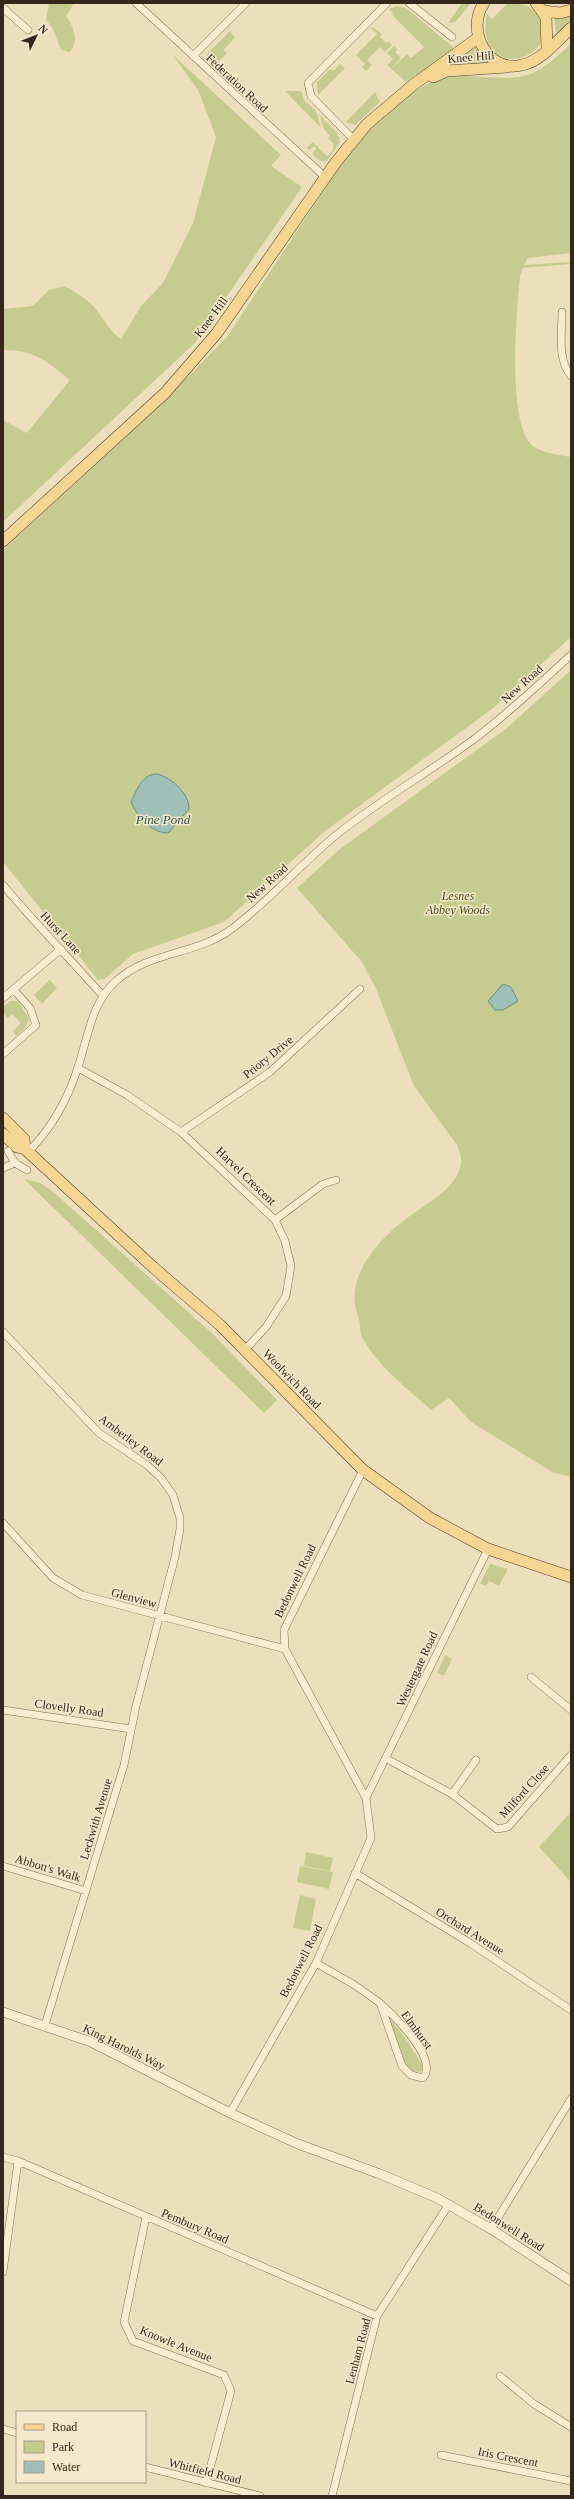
<svg xmlns="http://www.w3.org/2000/svg" width="574" height="2499" viewBox="0 0 574 2499" font-family="Georgia,serif">
	<style>
		.green { fill: #c6cc90; fill-rule: evenodd }
		.water { fill: #a0bfb6; stroke: #688d83 }
		.lines { fill: none; stroke-linecap: round; stroke-linejoin: round }
		.minor-casing { stroke: #866f55; stroke-width: 8 }
		.tertiary-casing { stroke: #866f55; stroke-width: 10 }
		.primary-casing { stroke: #533d2a; stroke-width: 12 }
		.minor { stroke: #f9eccf; stroke-width: 7 }
		.tertiary { stroke: #f9eccf; stroke-width: 9 }
		.primary { stroke: #f4d591; stroke-width: 11 }
		.labels { text-anchor: middle; stroke-width: 3; stroke-linejoin: round; paint-order: stroke }
		.street-label { font-size: 12px; fill: #35271b; stroke: #f6e9cb }
		.park-label { font-size: 12px; font-style: italic; fill: #465221; stroke: #f6e9cb }
		.water-label { font-size: 13px; font-style: italic; fill: #295552; stroke: #f6e9cb }
	</style>
	<rect width="100%" height="100%" fill="#eedfbc"/>
	<path class="green" d="M49,3H74L66,16C74,27 79,40 70,52L61,50L52,27L46,20Z
		M462,3H469V6L455,22L448,23Z
		M508,3C522,3 532,5 539,18C562,63 473,82 487,14L492,19Z
		M396,6L406,8L453,47V50L406,82L387,65L393,59L387,53L394,46L398,50L395,52L401,58L391,69L407,54L411,58L424,47L392,15L393,13L389,9Z
		M571,15V21L556,34L554,19Z
		M373,27L382,34L380,37L386,43L389,41L392,45L385,52L380,47L367,60L372,65L366,71L362,67L365,64L356,55L377,34L371,28Z
		M230,31L235,38L223,50L227,53L215,65L206,55Z
		M571,44V253L528,258L524,265L571,262V264L523,268L520,276C517,310 506,424 533,446C543,453 559,455 571,457V637L492,709L325,831L224,922L133,954L105,979L98,980L3,862V550L153,412L227,337L340,166C365,133 403,89 444,78C472,71 508,85 535,72C548,66 560,53 571,44ZM158,774L183,790L189,809L168,833C152,833 137,816 131,802L144,779Z
		M476,47L488,64L470,66L463,55Z
		M172,54L281,155L271,166L302,187L195,343L3,522V420L27,433L70,380C48,362 33,349 3,350V309L33,306L49,290L64,286C76,292 86,298 95,308C104,319 109,331 121,339L141,306L163,283L193,223L216,137L198,90Z
		M340,64L345,68L318,95L317,82L329,70H334Z
		M285,91H301L304,100L316,111L321,128Z
		M375,92L380,102L355,125L346,122Z
		M319,114L338,134L340,142L327,161H320L312,154L316,148L314,146L310,150L306,148L313,142L327,156L333,150L334,144L328,138L330,136L324,129Z
		M571,670V1477L552,1472L471,1422L449,1398L431,1410C407,1388 377,1366 362,1337C359,1331 361,1323 358,1316C343,1278 378,1240 407,1218C426,1204 458,1188 461,1163C462,1156 459,1151 457,1145L414,1086L376,989L362,962L297,888L340,849L507,728Z
		M49,979L57,988L42,1004L34,995L48,982Z
		M10,1001H17L29,1018L26,1027L16,1036L13,1031L21,1023L12,1014L8,1018L3,1013V1007Z
		M24,1179L40,1183L51,1190L213,1334L277,1400L264,1413Z
		M490,1564L508,1569L499,1586L489,1581L486,1586L480,1584Z
		M445,1655L452,1659L444,1676L437,1673Z
		M571,1812V1882L539,1847Z
		M306,1852L333,1858L330,1871L304,1866Z
		M300,1866L333,1872L329,1889L297,1882Z
		M300,1895L316,1899L310,1931L293,1928Z
		M389,2018L404,2036L423,2066L421,2072L412,2071L403,2062Z"/>
	<path class="water" d="M158,774C173,779 189,793 189,809L168,833C151,833 137,816 131,802C137,789 143,773 158,774Z
		M503,984L511,987L518,1001L503,1010H495L488,1001Z"/>
	<g class="lines">
		<g class="minor-casing">
			<path id="minor" d="M136,3L325,177
				M409,3L452,37
				M3,8L28,30
				M193,56L246,3
				M353,139L311,96L308,83L387,3
				M562,312C562,333 557,359 571,376
				M3,885C35,923 70,959 103,996
				M3,998L61,949
				M3,1054L36,1025L30,1008L14,990
				M78,1068L127,1095L181,1132L275,1220L285,1241L291,1266L286,1296L266,1327L245,1350
				M181,1132L270,1072L360,989
				M8,1151L15,1163L27,1170
				M28,1152C52,1128 68,1099 78,1067C88,1038 91,1003 116,981C149,951 198,955 233,928C269,901 300,865 335,836C378,801 428,773 473,740C508,714 539,684 571,655
				M3,1168L15,1163
				M275,1220L323,1184L336,1180
				M3,1332L99,1433L147,1465L161,1478L173,1495L180,1518V1529L175,1557L136,1706L124,1765L45,2025
				M3,1523L53,1578L82,1595L285,1649
				M531,1677L571,1710
				M3,1710L131,1729
				M387,1759L452,1794L497,1829L508,1827L571,1755
				M452,1794L476,1760
				M366,1798L488,1549
				M3,1866L86,1891
				M355,1873L470,1943L571,2010
				M316,1963L353,1984L380,2003L402,2066L411,2075L423,2078C439,2059 394,2016 380,2003
				M230,2113L316,1963L371,1838L366,1798L285,1649L284,1630L363,1470
				M3,2157L18,2161L377,2316
				M146,2217L124,2322L133,2341L224,2375L231,2391L206,2483
				M491,2229L571,2099
				M3,2272L18,2161
				M500,2376L534,2404L571,2427
				M3,2429L17,2433
				M441,2455L571,2481
				M145,2467L260,2496
				M332,2496L377,2316L449,2204"/>
		</g>
		<g class="tertiary-casing">
			<path id="tertiary" d="M3,2012L91,2042L230,2113L298,2144L380,2174L437,2198L491,2229L571,2281"/>
		</g>
		<g class="primary-casing">
			<path id="primary" d="M484,3C465,30 488,74 522,65C541,61 557,41 571,28
				M536,3L546,17L547,49
				M544,11L560,13L571,10
				M433,77L447,71L507,67
				M3,541L165,393L217,333L336,162L367,124L413,85L479,37
				M3,1118L24,1139L25,1149
				M3,1134L17,1147L25,1149L154,1268L220,1325L363,1470L430,1518L488,1549L571,1577"/>
		</g>
		<use href="#minor" class="minor"/>
		<use href="#tertiary" class="tertiary"/>
		<use href="#primary" class="primary"/>
	</g>
	<g class="labels">
		<g class="street-label">
			<text transform="translate(471 57) rotate(-5)" y="4">Knee Hill</text>
			<text transform="translate(237 83) rotate(43)" y="4">Federation Road</text>
			<text transform="translate(211 317) rotate(-53)" y="4">Knee Hill</text>
			<text transform="translate(522 684) rotate(-42)" y="4">New Road</text>
			<text transform="translate(267 883) rotate(-42)" y="4">New Road</text>
			<text transform="translate(61 933) rotate(47)" y="4">Hurst Lane</text>
			<text transform="translate(268 1057) rotate(-39)" y="4">Priory Drive</text>
			<text transform="translate(246 1176) rotate(44)" y="4">Harvel Crescent</text>
			<text transform="translate(292 1379) rotate(46)" y="4">Woolwich Road</text>
			<text transform="translate(131 1440) rotate(37)" y="4">Amberley Road</text>
			<text transform="translate(295 1581) rotate(-64)" y="4">Bedonwell Road</text>
			<text transform="translate(134 1598) rotate(15)" y="4">Glenview</text>
			<text transform="translate(417 1669) rotate(-65)" y="4">Westergate Road</text>
			<text transform="translate(69 1708) rotate(8)" y="4">Clovelly Road</text>
			<text transform="translate(524 1791) rotate(-48)" y="4">Milford Close</text>
			<text transform="translate(96 1819) rotate(-73)" y="4">Leckwith Avenue</text>
			<text transform="translate(48 1868) rotate(17)" y="4">Abbott's Walk</text>
			<text transform="translate(470 1931) rotate(32)" y="4">Orchard Avenue</text>
			<text transform="translate(301 1961) rotate(-63)" y="4">Bedonwell Road</text>
			<text transform="translate(417 2030) rotate(54)" y="4">Elmhurst</text>
			<text transform="translate(124 2047) rotate(26)" y="4">King Harolds Way</text>
			<text transform="translate(195 2226) rotate(23)" y="4">Pembury Road</text>
			<text transform="translate(509 2227) rotate(32)" y="4">Bedonwell Road</text>
			<text transform="translate(176 2344) rotate(22)" y="4">Knowle Avenue</text>
			<text transform="translate(358 2351) rotate(-75)" y="4">Lenham Road</text>
			<text transform="translate(508 2457) rotate(11)" y="4">Iris Crescent</text>
			<text transform="translate(205 2471) rotate(14)" y="4">Whitfield Road</text>
		</g>
		<g class="park-label">
			<text x="458" y="900">Lesnes<tspan x="458" dy="14">Abbey Woods</tspan></text>
		</g>
		<g class="water-label">
			<text x="163" y="824">Pine Pond</text>
		</g>
	</g>
	<rect width="574" height="2499" fill="none" stroke="#35271b" stroke-width="8"/>
	<rect x="16" y="2411" width="130" height="72" fill="#f6e9cb" stroke="#a99b85"/>
	<rect x="24" y="2424" width="20" height="6" fill="#f4d591" stroke="#a99b85"/>
	<text x="52" y="2431" font-size="12" fill="#35271b">Road</text>
	<rect x="24" y="2441" width="20" height="12" fill="#c6cc90" stroke="#a99b85"/>
	<text x="52" y="2451" font-size="12" fill="#35271b">Park</text>
	<rect x="24" y="2461" width="20" height="12" fill="#a0bfb6" stroke="#a99b85"/>
	<text x="52" y="2471" font-size="12" fill="#35271b">Water</text>
	<g transform="translate(36 36) rotate(47)" stroke="#f6e9cb" stroke-width="3" paint-order="stroke">
	<path d="M0-3L7 15L0 10L-7 15Z" fill="#35271b"/>
	<text y="-6" font-size="11" font-weight="bold" text-anchor="middle" fill="#35271b">N</text>
	</g>
</svg>
